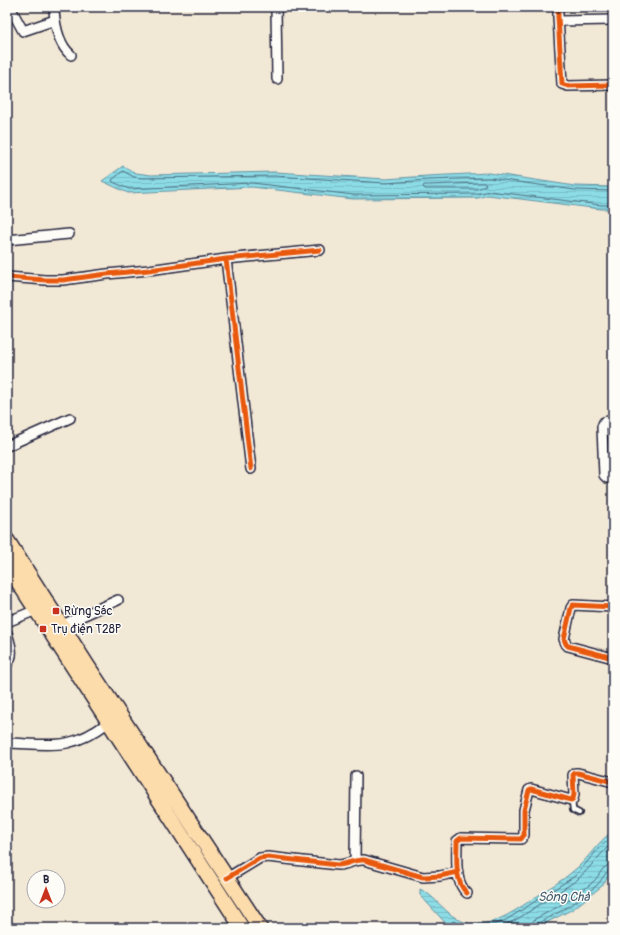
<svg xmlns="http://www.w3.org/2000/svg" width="620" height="935" viewBox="0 0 620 935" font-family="Pangolin,sans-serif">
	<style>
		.water { fill: url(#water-rules); stroke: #6292a2 }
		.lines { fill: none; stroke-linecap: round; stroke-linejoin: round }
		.shore { stroke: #4c6c7f; stroke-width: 1 }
		.service-casing { stroke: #22223b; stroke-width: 8 }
		.minor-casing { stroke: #22223b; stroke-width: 12 }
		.primary-casing { stroke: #22223b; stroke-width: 17 }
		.service { stroke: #fdfcf7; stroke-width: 4.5 }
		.minor { stroke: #fdfcf7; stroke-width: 9 }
		.primary { stroke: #fddcac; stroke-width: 14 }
		.cycleway-casing { stroke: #fdfcf7; stroke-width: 8 }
		.cycleway { stroke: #e8590c; stroke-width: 5 }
		.poi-dot { fill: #c8321e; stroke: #fdfcf7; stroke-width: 1.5 }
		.labels { text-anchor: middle; stroke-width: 3; stroke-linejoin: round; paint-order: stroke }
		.poi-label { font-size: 12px; fill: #22223b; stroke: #fdfcf7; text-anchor: start }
		.water-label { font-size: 13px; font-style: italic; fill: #425a6e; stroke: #fdfcf7 }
	</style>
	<defs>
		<pattern id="water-rules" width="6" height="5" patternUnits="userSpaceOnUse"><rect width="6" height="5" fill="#8cdce6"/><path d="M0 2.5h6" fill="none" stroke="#78bcc6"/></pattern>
	</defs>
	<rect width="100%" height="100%" fill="#f2e8d6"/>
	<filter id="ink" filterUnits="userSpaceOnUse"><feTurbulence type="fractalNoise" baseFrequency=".025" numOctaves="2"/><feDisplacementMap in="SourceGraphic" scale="8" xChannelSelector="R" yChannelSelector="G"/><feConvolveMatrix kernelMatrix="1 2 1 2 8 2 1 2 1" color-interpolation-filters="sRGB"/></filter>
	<g filter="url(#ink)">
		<path class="water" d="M123,166L136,173L151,175L275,172L386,179L427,176L489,173L575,186L613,187V209H601L488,195L478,198L353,199L252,187L128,193L102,181Z
			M613,831V870L602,886L573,909L536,928H450L420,895V889C436,896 446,916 464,922C491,931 518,908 539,895C550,887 562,881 572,872C588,860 596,843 613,831Z"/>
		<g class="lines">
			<path class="shore" d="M484,183L486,184L485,186L477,189H425L423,187L424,185H428Z
				M613,191L575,190L489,178L428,180L386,183L275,176L142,178L134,177L123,171L112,180L113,182L129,189L252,183L354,195L477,194L489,191L601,205H613
				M453,928L452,923L453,921L462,925L477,927L496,924L506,920L575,876L600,847L613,836
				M500,928L519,918L577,880C590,868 600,854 613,842
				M531,928L532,923L535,919C556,908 575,898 593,882C600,876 602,864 613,864
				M536,928L538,923C559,913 579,901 596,886C602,881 606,869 613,869"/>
			<g class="service-casing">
				<path id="service" d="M572,800L573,810L579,813"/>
			</g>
			<g class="minor-casing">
				<path id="minor" d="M10,7L23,31L55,20
					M58,7L54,10C55,25 59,45 71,55
					M276,7L277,79
					M558,7V17L562,84L568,86L613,85
					M559,21L613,20
					M7,240L69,234
					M226,259L251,469
					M7,277L45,280H63L107,274L149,270L226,259L320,250
					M613,420L604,422L602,427L604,475L607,478H613
					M7,446L70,418
					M613,607L573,605L571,608L564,639L566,644L568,646L613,658
					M7,622L36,610
					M62,625L118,600
					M7,633C10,644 15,655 7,664
					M7,743C26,743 48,747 67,743C82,740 97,731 109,722
					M355,860L356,776
					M227,878L260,858L268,857L338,865C348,865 353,859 364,860L423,877L440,876L458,872
					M467,893C454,882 457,857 457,841L461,838L521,839L524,835V810L529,790L531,789L571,800L573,799L574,794L573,775L575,773H578L613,782"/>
			</g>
			<g class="primary-casing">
				<path id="primary" d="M7,540L87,665L260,928
					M7,565L242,928"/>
			</g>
			<use href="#service" class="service"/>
			<use href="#minor" class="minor"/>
			<use href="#primary" class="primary"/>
			<g class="cycleway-casing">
				<path id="cycleway" d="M558,7V17L562,84L568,86L613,85
					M226,259L251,469
					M7,277L45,280H63L107,274L149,270L226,259L320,250
					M613,607L573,605L571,608L564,639L566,644L568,646L613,658
					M227,878L260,858L268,857L338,865C348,865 353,859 364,860L423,877L440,876L458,872
					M467,893C454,882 457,857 457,841L461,838L521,839L524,835V810L529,790L531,789L571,800L573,799L574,794L573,775L575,773H578L613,782"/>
			</g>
			<use href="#cycleway" class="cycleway"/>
		</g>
	</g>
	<g class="poi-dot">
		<rect x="52" y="607" width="8" height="8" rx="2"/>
		<rect x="39" y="625" width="8" height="8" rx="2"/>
	</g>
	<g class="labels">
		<g class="poi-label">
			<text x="64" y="615">Rừng Sác</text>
			<text x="51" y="633">Trụ điện T28P</text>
		</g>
		<g class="water-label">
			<text x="564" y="901">Sông Chả</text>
		</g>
	</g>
	<rect width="620" height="935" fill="none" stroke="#fdfcf7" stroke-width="24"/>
	<rect x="12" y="12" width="596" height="911" fill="none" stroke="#22223b" stroke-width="1.5" filter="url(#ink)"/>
	<g transform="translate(46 889)"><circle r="19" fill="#fdfcf7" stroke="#a5a5ac"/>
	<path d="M0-3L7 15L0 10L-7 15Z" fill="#c8321e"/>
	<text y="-6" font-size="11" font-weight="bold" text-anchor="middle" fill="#22223b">B</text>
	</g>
</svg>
